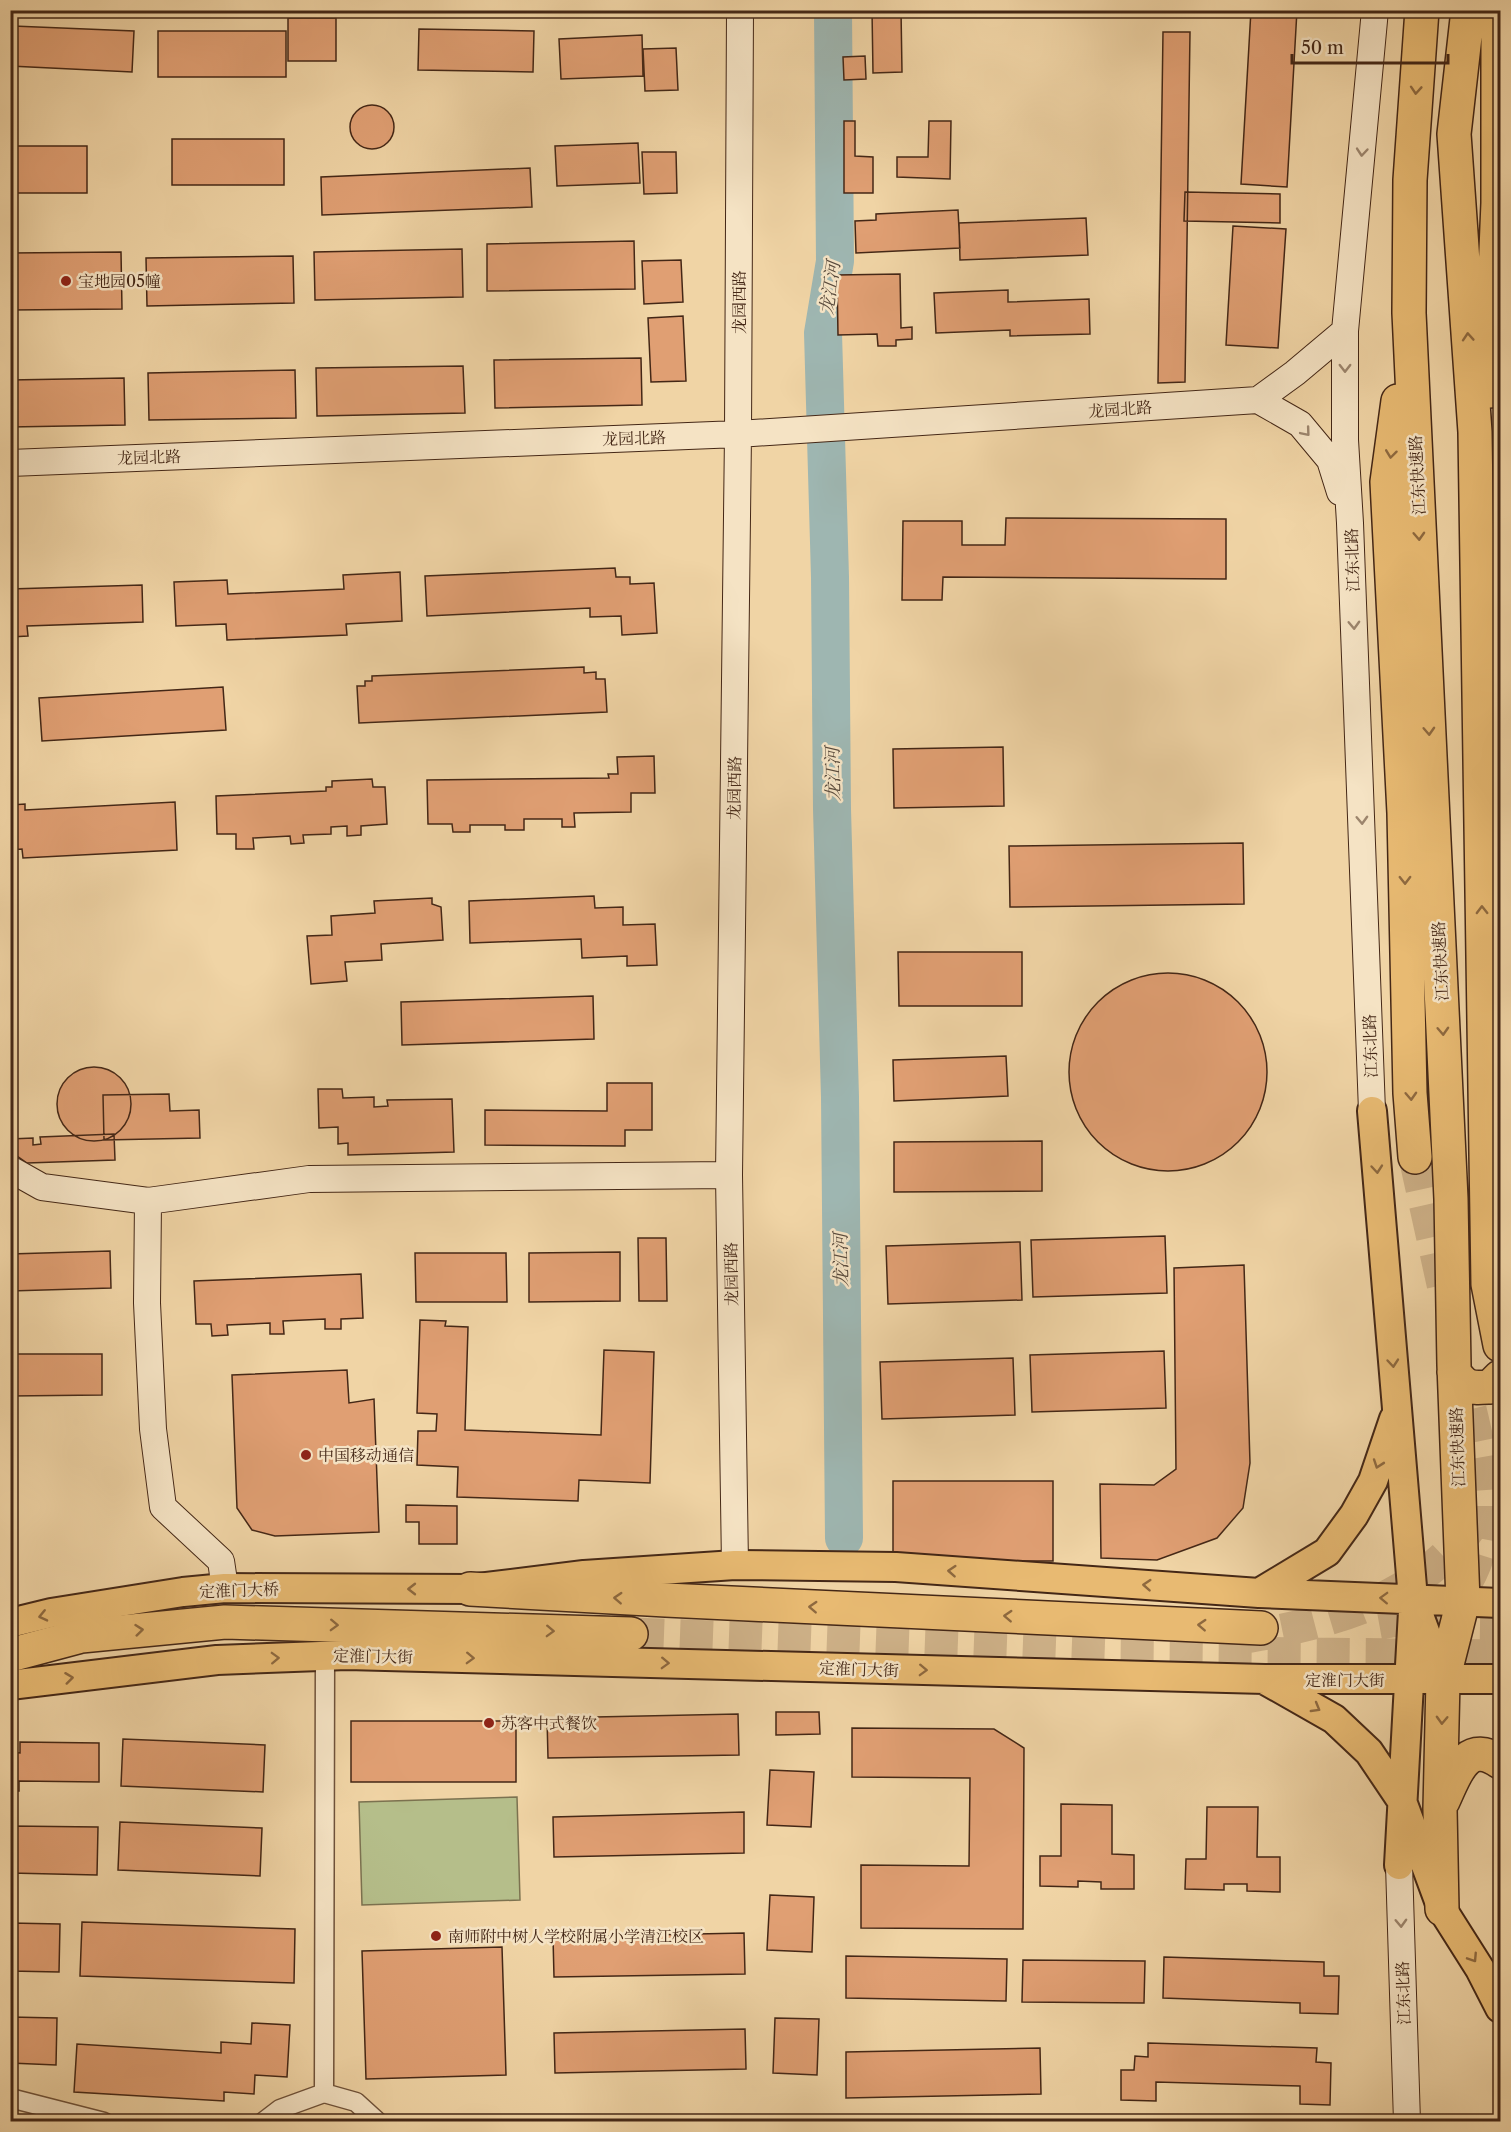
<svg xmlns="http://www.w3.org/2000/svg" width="1511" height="2132" viewBox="0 0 1511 2132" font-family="'Libre Caslon Text','Noto Serif SC',serif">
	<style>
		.garden { fill: #b5be8a; stroke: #7c7250; stroke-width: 1.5 }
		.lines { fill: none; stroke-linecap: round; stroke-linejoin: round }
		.river { stroke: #9eb6b1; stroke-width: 38 }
		.building { fill: #e09f73; stroke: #442716; stroke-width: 1.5 }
		.highway-tunnel { stroke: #ceb188; stroke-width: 33; stroke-dasharray: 33 16; stroke-linecap: butt }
		.street-casing { stroke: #6f523a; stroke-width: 21 }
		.secondary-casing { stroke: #442716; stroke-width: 28 }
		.primary-casing { stroke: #442716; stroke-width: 32 }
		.highway-casing { stroke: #442716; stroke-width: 36 }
		.street { stroke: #f5e3c4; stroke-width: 18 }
		.secondary { stroke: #f5e3c4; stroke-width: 26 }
		.primary { stroke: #e8ba72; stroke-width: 28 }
		.highway { stroke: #e8ba72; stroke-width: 33 }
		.oneway { stroke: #8e693f }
		.oneway2 { stroke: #9c856d }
		.poi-dot { fill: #8f2418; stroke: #f5e3c4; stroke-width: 2 }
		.labels { text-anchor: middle; stroke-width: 5; stroke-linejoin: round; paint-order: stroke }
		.poi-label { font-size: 16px; fill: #442716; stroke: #f5e3c4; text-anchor: start }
		.street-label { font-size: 16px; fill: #442716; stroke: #f5e3c4 }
		.water-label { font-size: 18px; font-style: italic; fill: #5a4b3d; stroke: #f5e3c4 }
	</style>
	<rect width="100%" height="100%" fill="#f0d4a5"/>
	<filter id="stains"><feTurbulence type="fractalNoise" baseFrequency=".00333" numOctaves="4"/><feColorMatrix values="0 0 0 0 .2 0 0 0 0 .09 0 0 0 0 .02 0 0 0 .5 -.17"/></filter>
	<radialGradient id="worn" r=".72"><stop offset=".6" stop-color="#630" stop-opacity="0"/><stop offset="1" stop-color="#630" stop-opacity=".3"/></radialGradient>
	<path class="garden" d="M517,1797L520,1900L362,1905L359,1802Z"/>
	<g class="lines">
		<path class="river" d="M833,10L835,261L823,333L830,577L832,809L840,1097L844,1538"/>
	</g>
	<path class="building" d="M872,10H901L902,72L873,73Z
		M1251,10H1297L1287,187L1241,184Z
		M288,18H336V61H288Z
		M13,26L134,31L132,72L10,66V39H12Z
		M419,29L534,31L533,72L418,70Z
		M158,31H286V77H158Z
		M1163,32H1190L1185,382L1158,383Z
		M642,35L643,76L561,79L559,39Z
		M676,48L678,90L645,91L643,49Z
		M865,56L866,79L844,80L843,57Z
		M350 127a22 22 0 1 1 44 0a22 22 0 1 1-44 0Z
		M844,121H855V156L873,157V193H844Z
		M929,121H951L950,179L897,177V157H928Z
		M172,139H284V185H172Z
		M638,143L640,183L557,186L555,146Z
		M10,146H87V193H10Z
		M642,152H676L677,193L644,194Z
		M530,168L532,207L322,215L321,177Z
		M1185,192L1280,194V223L1184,221Z
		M958,210L960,248L856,253L855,221L876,220V214Z
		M1086,218L1088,255L960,260L959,223Z
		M1233,226L1286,229L1278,348L1226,345Z
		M634,241L635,289L487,291V244Z
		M462,249L463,297L315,300L314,252Z
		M121,252L122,309L10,310V253Z
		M293,256L294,303L147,306L146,258Z
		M681,260L683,302L644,304L642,261Z
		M900,274L901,328L912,327V339L896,340V346H878L877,334L838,335L837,275Z
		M1008,290V302L1089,299L1090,334L1010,336V330L936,333L934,293Z
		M683,316L686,381L651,382L648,318Z
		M641,358L642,405L495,408L494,360Z
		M463,366L465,413L317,416L316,368Z
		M295,370L296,418L149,420L148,373Z
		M124,378L125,425L10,427V380Z
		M1006,518L1226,519V579L943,577L942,600H902L903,521H962V545H1005Z
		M615,568L616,577H630V584L654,583L657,633L622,635L621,616L590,617V608L427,616L425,576Z
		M400,572L402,621L346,624L347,635L227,640L226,624L176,626L174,582L227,580L228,594L344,589L343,575Z
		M142,585L143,622L27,626L28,636L10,637V589Z
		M584,667V673L596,672V679H605L607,712L359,723L357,686H365V681H372V676Z
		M223,687L226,730L42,741L39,698Z
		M1003,747L1004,806L894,808L893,749Z
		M654,756L655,793H631V812L574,813L575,827H562V819H524V830H505V825H470V832H453L452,824H428L427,780L609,778L608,774H618L617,757Z
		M372,779L373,787H385L387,824L361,826V835L347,836V826L331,827V834L303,835L304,843L291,844L290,836L253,838L254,849H236V834H217L216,796L326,791V787H332V781Z
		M10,791L11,805L25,804V810L175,802L177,850L23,858L22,849L10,850Z
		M1243,843L1244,904L1010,907L1009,846Z
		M594,896L595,908L623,907V925L655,924L657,965L627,966V956L582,958L581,939L470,943L469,901Z
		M432,898V904L441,907L443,940L381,944L382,960L345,962L347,981L311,984L307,936L332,935L331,916L375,913L374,901Z
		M898,952H1022V1006H899Z
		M1069 1072a99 99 0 1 1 198 0a99 99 0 1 1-198 0Z
		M593,996L594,1039L402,1045L401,1002Z
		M1006,1056L1008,1096L894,1101L893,1060Z
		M57 1104a37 37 0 1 1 74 0a37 37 0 1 1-74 0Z
		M607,1083H652V1130H625V1146L485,1145V1110L607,1111Z
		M318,1089H342L343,1098L374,1097V1107L388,1106L387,1100L452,1099L454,1152L348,1155V1143L338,1144V1127L319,1128Z
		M169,1094L170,1111L199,1110L200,1138L104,1140L103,1095Z
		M114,1134L115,1160L27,1163L10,1151V1139L33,1138V1145L41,1144L40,1137Z
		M1042,1141V1191L894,1192V1142Z
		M1165,1236L1167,1293L1033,1297L1031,1240Z
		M638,1238H666L667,1301H639Z
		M1020,1242L1022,1300L888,1304L886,1246Z
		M110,1251L111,1288L10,1291V1254Z
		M620,1252V1301L529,1302V1253Z
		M415,1253H506L507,1302H416Z
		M1244,1265L1250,1463L1243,1508L1217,1538L1157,1560L1101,1558L1100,1484L1154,1485L1176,1469L1174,1268Z
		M361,1274L363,1318L341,1319V1329H325V1319L283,1321L284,1334H270V1323L227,1325L228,1335L212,1336L211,1324H196L194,1281Z
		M420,1320L446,1321L445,1326L468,1327L465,1430L601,1435L604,1350L654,1352L650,1483L579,1480L578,1501L457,1497L458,1467L417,1465L418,1431H436L437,1414L417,1413Z
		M1164,1351L1166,1408L1032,1412L1030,1355Z
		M10,1354H102V1395L10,1396Z
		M1013,1358L1015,1415L882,1419L880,1362Z
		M347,1370L349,1403L374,1399L379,1532L275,1536L252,1530L237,1508L232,1375Z
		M893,1481H1053V1561H893Z
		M406,1505L457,1506V1544H419V1522H406Z
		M776,1712H819L820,1734L776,1735Z
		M738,1714L739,1755L548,1758L547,1718Z
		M351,1721H516V1782H351Z
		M852,1728L994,1729L1024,1748L1023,1929L861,1928V1865L969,1866L970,1778L852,1777Z
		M123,1739L265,1745L263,1792L121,1786Z
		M20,1742L99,1743V1782L19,1781V1791H10V1752L20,1753Z
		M770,1770L814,1772L811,1827L767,1825Z
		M1061,1804L1112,1805V1854L1134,1855V1889H1101V1882L1078,1881V1887L1040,1886V1856H1061Z
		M1207,1807H1258L1257,1857H1280V1892L1247,1891V1884H1224V1890L1185,1889L1186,1859H1206Z
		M744,1812V1853L554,1857L553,1817Z
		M120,1822L262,1828L260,1876L118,1870Z
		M10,1826L98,1827L97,1875L10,1873Z
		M770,1895L814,1897L812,1952L767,1950Z
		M82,1922L295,1929L294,1983L80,1976Z
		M10,1923L60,1924L59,1972L10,1971Z
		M744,1933L745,1974L554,1977L553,1937Z
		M502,1947L506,2075L366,2079L362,1951Z
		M846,1956L1007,1959L1006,2001L846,1998Z
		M1164,1957L1324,1962V1976H1339L1338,2014L1300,2013V2003L1163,1998Z
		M1023,1960L1145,1961L1144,2003L1022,2002Z
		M10,2017L57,2018L56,2065L10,2063Z
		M775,2018L819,2019L817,2075L773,2073Z
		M252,2023L290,2025L287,2077L255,2075L254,2094L224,2092V2101L74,2092L77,2044L221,2053V2042L251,2044Z
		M745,2029L746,2069L555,2073L554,2033Z
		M1148,2043L1317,2048L1316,2062L1331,2063L1330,2105L1300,2104V2086L1156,2082V2101L1121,2100V2070H1134L1135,2056L1148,2057Z
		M1040,2048L1041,2094L846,2098V2052Z"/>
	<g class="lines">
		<path class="highway-tunnel" d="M1497,684L1500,784
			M1415,1157L1445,1293
			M1379,1623C1401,1619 1427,1618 1446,1605C1457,1597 1465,1585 1471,1573C1501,1511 1477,1443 1463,1379
			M1431,1624L1500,1625
			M631,1634L1119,1652L1500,1656
			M1234,1639C1325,1624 1419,1603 1474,1522"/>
		<g class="street-casing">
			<path id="street" d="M324,2093L356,2102L378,2122
				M10,2098L104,2122
				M263,2122L280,2109L324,2093L325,1656"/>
		</g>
		<g class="secondary-casing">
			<path id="secondary" d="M1258,400L1300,424L1330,460L1340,492
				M1258,400L1295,373L1345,331
				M10,463L738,434L1258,400
				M1372,1111L1350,523L1345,440V331L1375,10
				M10,1169L42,1187L148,1201L309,1179L729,1175
				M148,1201L147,1303L153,1429L163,1507L221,1561L225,1588
				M735,1565L729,1175L738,434L740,10
				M1399,1865L1407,2122"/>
		</g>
		<g class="primary-casing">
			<path id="primary" d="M1372,1111L1413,1599L1443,1680
				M1259,1593L1327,1552L1354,1515L1373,1481L1394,1419
				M10,1623L51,1613L183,1592L225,1588L470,1589L584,1575L735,1565L896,1567L1259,1593L1500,1603
				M1267,1681L1334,1719L1369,1752L1402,1801L1442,1909L1480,1969L1500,2008
				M10,1685L217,1660L347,1655L1265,1679H1500
				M1399,1865L1413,1611"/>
		</g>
		<g class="highway-casing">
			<path id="highway" d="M1422,10L1410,180L1409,313L1451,1199L1454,1365L1463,1601L1443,1680L1440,1809L1442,1909
				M1468,10L1454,134L1475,432L1488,1284L1500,1345
				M1490,391L1498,203V10
				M1398,401L1387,482L1404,813L1410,1093L1415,1157
				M1454,1372C1466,1389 1471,1388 1490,1387L1500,1377
				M470,1589L666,1600L1261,1628
				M10,1655L81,1636L225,1622L631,1634
				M1443,1801C1455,1776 1465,1738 1500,1762"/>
		</g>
		<use href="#street" class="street"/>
		<use href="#secondary" class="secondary"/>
		<use href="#primary" class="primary"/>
		<use href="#highway" class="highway"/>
	</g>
	<defs><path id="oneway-chevron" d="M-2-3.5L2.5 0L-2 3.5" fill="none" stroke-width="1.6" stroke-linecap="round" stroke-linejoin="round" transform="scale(1.5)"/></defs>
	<g class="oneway">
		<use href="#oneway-chevron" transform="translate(1416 90) rotate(94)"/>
		<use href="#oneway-chevron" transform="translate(1468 337) rotate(-94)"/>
		<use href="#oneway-chevron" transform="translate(1391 454) rotate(97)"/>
		<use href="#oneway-chevron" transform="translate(1419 536) rotate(87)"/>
		<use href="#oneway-chevron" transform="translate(1429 731) rotate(87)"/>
		<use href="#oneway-chevron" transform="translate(1405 880) rotate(89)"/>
		<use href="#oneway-chevron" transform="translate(1482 910) rotate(-91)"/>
		<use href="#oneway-chevron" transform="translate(1443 1031) rotate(87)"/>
		<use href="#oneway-chevron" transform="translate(1411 1096) rotate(87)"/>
		<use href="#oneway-chevron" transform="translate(1377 1169) rotate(85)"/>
		<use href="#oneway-chevron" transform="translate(1393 1363) rotate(85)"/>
		<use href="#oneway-chevron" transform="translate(1378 1464) rotate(109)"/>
		<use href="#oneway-chevron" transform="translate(952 1571) rotate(-176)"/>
		<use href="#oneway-chevron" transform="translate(1147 1585) rotate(-176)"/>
		<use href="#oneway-chevron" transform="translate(412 1589) rotate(-180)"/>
		<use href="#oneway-chevron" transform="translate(618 1598) rotate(-177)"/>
		<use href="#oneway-chevron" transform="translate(1384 1598) rotate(-178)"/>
		<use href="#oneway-chevron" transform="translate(813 1607) rotate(-177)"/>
		<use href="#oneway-chevron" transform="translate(43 1616) rotate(167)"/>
		<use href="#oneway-chevron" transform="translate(1008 1616) rotate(-177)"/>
		<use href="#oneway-chevron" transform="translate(334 1625) rotate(2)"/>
		<use href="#oneway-chevron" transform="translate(1202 1625) rotate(-177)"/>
		<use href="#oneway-chevron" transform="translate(139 1630) rotate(-6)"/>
		<use href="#oneway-chevron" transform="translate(550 1631) rotate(2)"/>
		<use href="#oneway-chevron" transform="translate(275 1658) rotate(-2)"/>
		<use href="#oneway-chevron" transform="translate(470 1658) rotate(2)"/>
		<use href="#oneway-chevron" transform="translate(665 1663) rotate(2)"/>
		<use href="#oneway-chevron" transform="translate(923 1670) rotate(2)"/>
		<use href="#oneway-chevron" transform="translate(69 1678) rotate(-7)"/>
		<use href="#oneway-chevron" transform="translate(1316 1708) rotate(30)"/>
		<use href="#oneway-chevron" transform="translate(1442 1720) rotate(92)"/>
		<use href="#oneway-chevron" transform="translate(1473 1958) rotate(57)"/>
	</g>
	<g class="oneway2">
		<use href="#oneway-chevron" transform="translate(1362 152) rotate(95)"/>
		<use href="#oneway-chevron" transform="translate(1345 368) rotate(90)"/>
		<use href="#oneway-chevron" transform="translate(1306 432) rotate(50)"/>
		<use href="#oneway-chevron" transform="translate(1354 625) rotate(88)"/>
		<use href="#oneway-chevron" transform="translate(1362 820) rotate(88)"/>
		<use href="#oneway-chevron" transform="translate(1401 1923) rotate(88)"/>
	</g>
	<g class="poi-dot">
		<circle cx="66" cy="281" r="6"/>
		<circle cx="306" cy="1455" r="6"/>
		<circle cx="489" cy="1723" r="6"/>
		<circle cx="436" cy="1936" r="6"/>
	</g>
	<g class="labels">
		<g class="poi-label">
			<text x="78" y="287">宝地园05幢</text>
			<text x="318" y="1461">中国移动通信</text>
			<text x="501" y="1729">苏客中式餐饮</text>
			<text x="448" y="1942">南师附中树人学校附属小学清江校区</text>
		</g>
		<g class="street-label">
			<text transform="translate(739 302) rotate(-90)" y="6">龙园西路</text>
			<text transform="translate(1120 409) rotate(-4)" y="6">龙园北路</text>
			<text transform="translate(634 438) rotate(-2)" y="6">龙园北路</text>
			<text transform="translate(149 457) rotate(-2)" y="6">龙园北路</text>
			<text transform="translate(1417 475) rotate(-93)" y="6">江东快速路</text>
			<text transform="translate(1352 560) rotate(-92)" y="6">江东北路</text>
			<text transform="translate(734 788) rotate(-89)" y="6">龙园西路</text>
			<text transform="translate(1440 961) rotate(-93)" y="6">江东快速路</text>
			<text transform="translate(1370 1046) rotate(-92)" y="6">江东北路</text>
			<text transform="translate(731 1274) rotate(-91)" y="6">龙园西路</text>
			<text transform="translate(1457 1447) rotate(-92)" y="6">江东快速路</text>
			<text transform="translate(239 1590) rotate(-2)" y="6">定淮门大桥</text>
			<text transform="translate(373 1656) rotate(1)" y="6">定淮门大街</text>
			<text transform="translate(859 1669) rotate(2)" y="6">定淮门大街</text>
			<text x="1345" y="1686">定淮门大街</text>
			<text transform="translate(1403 1993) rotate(-92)" y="6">江东北路</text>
		</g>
		<g class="water-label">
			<text transform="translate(830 288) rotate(-82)" y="6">龙江河</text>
			<text transform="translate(833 774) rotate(-91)" y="6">龙江河</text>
			<text transform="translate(841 1260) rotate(-91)" y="6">龙江河</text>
		</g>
	</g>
	<rect width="1511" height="2132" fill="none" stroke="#f0d4a5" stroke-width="36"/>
	<rect x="12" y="12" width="1487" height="2108" fill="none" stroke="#442716" stroke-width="3"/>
	<rect x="18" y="18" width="1475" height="2096" fill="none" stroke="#442716" stroke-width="1.5"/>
	<path d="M1292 54v9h156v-9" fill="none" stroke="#442716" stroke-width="3"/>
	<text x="1301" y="54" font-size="18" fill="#442716" stroke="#f5e3c4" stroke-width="4.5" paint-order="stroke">50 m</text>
	<rect width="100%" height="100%" filter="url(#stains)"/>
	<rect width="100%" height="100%" fill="url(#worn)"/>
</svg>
